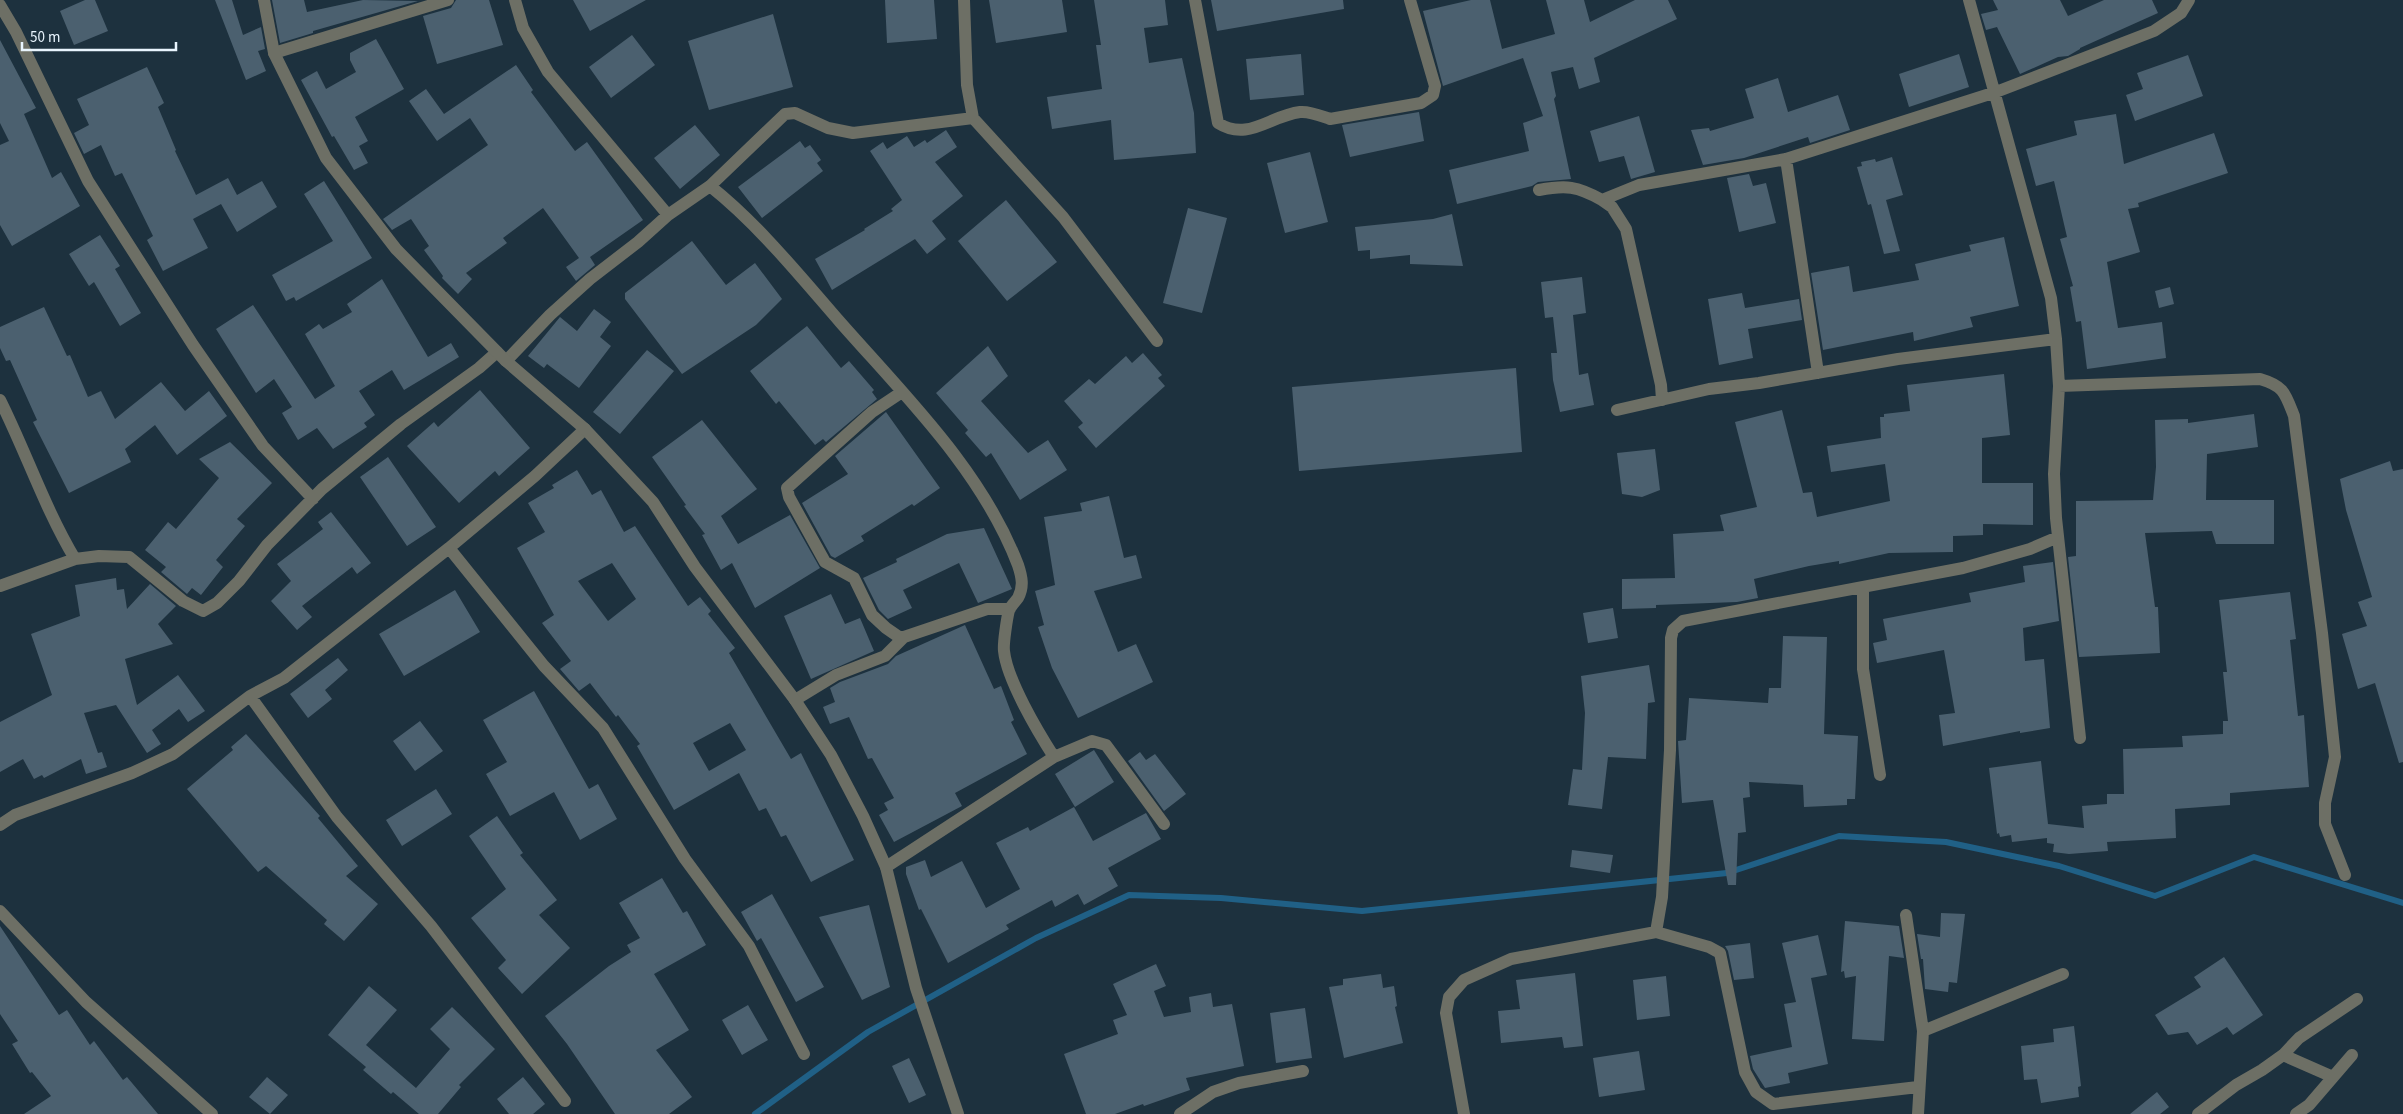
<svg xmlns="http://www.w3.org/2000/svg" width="2403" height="1114" viewBox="0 0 2403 1114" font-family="'Source Sans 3',sans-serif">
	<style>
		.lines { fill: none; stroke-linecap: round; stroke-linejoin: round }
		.stream { stroke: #206086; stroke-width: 6 }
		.building { fill: #4b606f; fill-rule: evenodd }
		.minor { stroke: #6d6f65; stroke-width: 12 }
		.tertiary { stroke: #6d6f65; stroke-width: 12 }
	</style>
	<rect width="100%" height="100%" fill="#1d313e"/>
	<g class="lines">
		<path class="stream" d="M755,1114L868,1032L1036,938L1129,895L1221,898L1362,911L1727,873L1839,836L1946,842L2059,866L2155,896L2254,857L2403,903"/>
	</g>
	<path class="building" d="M85,0H95L108,31L74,45L60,11Z
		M215,0H232L243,35L261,27L265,49L258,51L266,71L246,80Z
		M272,0H304L307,12L363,0L418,1L313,31V33L280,43Z
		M456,0H489L503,45L437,64L423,16L451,8Z
		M573,0H646L590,31Z
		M885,0H934L937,39L887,43Z
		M989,0H1062L1067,32L996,43Z
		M1094,0H1165L1168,25L1144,28L1149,63L1182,58L1194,113L1196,153L1114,160L1111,120L1052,129L1047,97L1102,89L1096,45H1101Z
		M1211,0H1343L1344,9L1217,31Z
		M1471,0H1490L1502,49L1555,34L1546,0H1584L1590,22L1635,0H1668L1677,19L1594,58L1600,82L1579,89L1573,67L1551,72L1556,96L1554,99L1571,179L1538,182L1532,186L1457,204L1449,170L1529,151L1523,123L1543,116L1523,58L1443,86L1423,11Z
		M1993,0H2060L2068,16L2104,0H2152L2158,13L2080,48V49L2068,56L2058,57L2020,74L1997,27L1986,30L1981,14L1998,10Z
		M773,14L793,87L709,110L688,41Z
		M632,35L655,65L611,98L589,67Z
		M376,39L404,89L355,117L368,141L359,146L368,163L354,170L334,136L332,137L301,80L317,71L326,89L356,72L350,60V53Z
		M0,40L36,108L24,114L52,178L61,172L80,206L12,246L0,225V145L9,141L0,123Z
		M1301,54L1304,95L1250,100L1246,59Z
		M1959,54L1969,87L1909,107L1899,74Z
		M2188,55L2203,96L2135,121L2126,95L2143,89L2137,73Z
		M516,65L533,90L531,92L575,151L587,142L643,220L590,257L595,265L576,281L566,267L579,258L543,208L503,238L507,243L466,273L472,279L458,294L442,278L443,276L424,250L429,246L411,219L392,230L383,219L488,145L470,118L437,141L409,101L426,89L444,114Z
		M147,67L164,103L158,107L176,150L175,151L196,195L228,178L237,195L262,181L277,207L237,232L221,204L193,219L208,248L163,271L147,240L153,236L122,173L115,176L101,145L84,154L74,133L89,125L77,99Z
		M1778,78L1788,112L1838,95L1850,130L1810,143L1808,137L1744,158L1703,165L1691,130L1709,128L1710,131L1754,118L1745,89Z
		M1419,112L1424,141L1350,157L1342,125Z
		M2116,114L2124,164L2214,133L2228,173L2138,203L2139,207L2128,209L2140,252L2107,262L2118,328L2162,322L2166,358L2087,369L2081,321L2076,322L2070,287L2073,286L2060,239L2067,237L2054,181L2036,186L2026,149L2077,135L2074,121Z
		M1639,116L1655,172L1631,179L1624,156L1599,162L1590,131Z
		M695,125L720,155L680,189L654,158Z
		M946,130L957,147L935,162L963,196L932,221L946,239L927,254L915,239L832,290L815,259L865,230L864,229L893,211L891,209L902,200L870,151L883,142L887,149L907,136L914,147L925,140L927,143Z
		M800,141L805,148L810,145L821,160L817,163L823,171L762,218L738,187Z
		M1310,152L1328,222L1285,233L1267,163Z
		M1892,157L1903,195L1886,200L1900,251L1884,254L1871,204L1868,205L1857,167L1862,166L1861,162L1875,159L1876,162Z
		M1749,174L1753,186L1766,183L1776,223L1739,232L1727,178Z
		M324,181L372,258L296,301L294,297L286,301L272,275L333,241L304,194Z
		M1006,200L1057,262L1007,301L958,241Z
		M1188,208L1227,218L1202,313L1163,303Z
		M1452,214L1463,266L1410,264V255L1370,259V250L1358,251L1355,227L1433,219Z
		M100,235L120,266L115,269L141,313L120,326L94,282L89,286L69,254Z
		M2004,237L2019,306L1970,317L1973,327L1914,341L1913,332L1823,350L1811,273L1849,266L1853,292L1919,280L1915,264L1971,251L1969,245Z
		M692,241L726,285L755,263L782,299L756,325L682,374L625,299V293Z
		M1582,277L1586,313L1573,315L1579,375L1588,373L1594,405L1560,412L1553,380L1551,353H1557L1553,317L1545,318L1541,282Z
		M382,279L428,357L451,343L459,357L404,390L392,370L359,391L375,415L364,423L367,427L333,449L317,428L298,440L282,413L292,407L274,379L256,393L216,329L253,305L315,399L335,386L305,334L319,324L323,329L352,312L347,304Z
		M2170,287L2174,304L2159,308L2155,291Z
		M1742,293L1745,308L1799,299L1802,320L1748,329L1753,358L1719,365L1708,299Z
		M44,307L67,356L70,355L88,397L101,391L115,419L161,382L185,411L209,391L227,416L177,455L155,425L125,449L131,462L69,493L33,422L37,420L10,360L6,361L0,348V327Z
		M594,309L611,322L600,337L611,346L579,388L547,364L544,368L528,356L560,317L577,331Z
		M807,326L841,368L849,361L874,390L872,392L877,399L826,442L823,439L815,445L779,401L776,404L750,371Z
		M988,346L1008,376L981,401L1028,453L1048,440L1067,470L1020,500L991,453L986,457L965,433L968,430L936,393Z
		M647,350L674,371L620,434L593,412Z
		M1143,353L1162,375L1158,378L1165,386L1096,448L1078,427L1083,423L1064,401L1089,379L1095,384L1126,356L1132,363Z
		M1516,368L1522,452L1299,471L1292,387Z
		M2004,374L2010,435L1982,438V483H2033V525L1983,524V535L1953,536V552L1889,553L1839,564V561L1809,566L1754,579L1758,598L1737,602L1656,605V608L1622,609V579L1675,578L1673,534L1724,531L1720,515L1757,507L1735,422L1782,410L1803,493L1812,492L1817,517L1890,501L1885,464L1831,472L1827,446L1881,438L1880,417H1884V414L1910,411L1907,385Z
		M480,390L530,448L499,476L495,471L459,503L407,446L434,422L438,427Z
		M886,412L940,488L914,506L912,504L861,536L864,541L835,558L831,556L802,503L848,474L835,456Z
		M2254,414L2258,447L2207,454L2206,500H2274V544H2216L2212,531L2145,533L2155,607H2158L2160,653L2079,657L2068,557L2076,556V501L2153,500L2156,467L2155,420L2188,419V423Z
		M702,420L757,489L721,516L738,544L790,515L820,568L755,608L732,563L721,570L702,535L705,534L684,506L686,505L652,457Z
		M230,442L272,483L237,519L245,526L216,560L223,567L201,595L192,588L187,594L161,572L166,567L145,550L168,522L176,529L219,478L199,459Z
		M1655,449L1660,490L1642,497L1622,494L1617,453Z
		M388,457L436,527L407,546L360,477Z
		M2390,461L2393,471L2403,469V762L2399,763L2375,683L2358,689L2342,634L2367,626L2358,602L2372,597L2346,510L2340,479Z
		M577,470L592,495L601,490L624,532L635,526L688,606L700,597L711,611L708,614L735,648L729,653L791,759L801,753L854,860L811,882L786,835L781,837L766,808L759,811L739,773L674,810L637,746L640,744L618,715L616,717L590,683L579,691L560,669L571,661L542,623L554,615L517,548L545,532L528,503L554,488L552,485ZM612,563L636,599L608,621L578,581ZM730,723L746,750L709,771L693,743Z
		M1109,496L1124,558L1136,555L1142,578L1094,591L1118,652L1136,644L1153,682L1078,718L1052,668L1038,627L1044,625L1035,591L1055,585L1044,517L1082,511L1080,503Z
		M331,512L371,563L357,574L352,567L302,606L312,617L297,630L271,601L291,581L277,564L323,529L318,522Z
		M984,528L1012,589L978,603L959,563L903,590L912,608L888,619L879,610L863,578L897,562L896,559L947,534Z
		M2053,562L2059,621L2023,628L2025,661L2044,659L2050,728L2020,733V731L1943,746L1939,715L1955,713L1944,650L1877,663L1873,643L1887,640L1883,619L1971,602L1969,593L2025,582L2023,566Z
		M116,578L117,590L124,589L127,609L150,584L176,606L158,624L173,644L125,659L137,705L178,675L205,711L188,722L179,709L152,730L161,744L147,753L116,705L84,713L98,753L102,752L107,767L86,774L81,759L44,778L42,775L34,779L23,759L0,772V722L52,695L31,634L80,616L75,585Z
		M455,590L480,632L404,676L379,634Z
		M2290,592L2296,639L2290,640L2298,716L2304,715L2309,787L2230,793V805L2175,809L2176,838L2107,842L2108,851L2069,854L2053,852L2054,844L2047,843V838L2012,842L2011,835L2000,837L1999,833L1997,834L1989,768L2041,761L2048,824L2084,828L2082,806L2107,804V794H2124L2123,749L2183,747L2182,736L2223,734V721H2228L2223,672H2227L2219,600Z
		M831,594L845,624L860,618L874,651L811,679L784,616Z
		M1613,608L1618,638L1588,643L1583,613Z
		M965,625L994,689L1001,686L1014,720L1011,722L1027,754L955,793L962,806L894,842L879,815L888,810L884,803L894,798L872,758L868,759L849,717L830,724L823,707L835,702L830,688L840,682L888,664L896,656Z
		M1783,636L1827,637L1824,734L1858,736L1855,799H1847V805L1804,807L1803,785L1749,782L1750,797L1743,798L1746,832L1738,833L1736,885H1728L1713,800L1682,803L1678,741L1686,740L1689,698L1768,703L1769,688H1781Z
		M338,658L348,670L325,690L332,699L308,718L290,694Z
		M1649,665L1655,702L1648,703L1646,759L1608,757L1602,809L1568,805L1573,769L1582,770L1585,713L1581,676Z
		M534,691L589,789L598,784L617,819L580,840L554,792L510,816L486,774L507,762L483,720Z
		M420,721L443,751L415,771L393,741Z
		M246,734L320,816L318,818L358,866L346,876L378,904L344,941L324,924L327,920L266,866L258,872L187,789L233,750L231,747Z
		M1094,750L1114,782L1075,807L1055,774Z
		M1140,752L1146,760L1155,754L1186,794L1164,811L1128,761Z
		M436,789L452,814L402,846L386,820Z
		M1074,807L1093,841L1146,813L1161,839L1108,868L1118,886L1084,905L1078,894L1055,907L1052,900L1006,925L1009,929L948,963L921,909L919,910L906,874V867L925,860L931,877L962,861L986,908L1020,889L996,843L1028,827L1030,831Z
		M497,816L523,853L520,855L557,900L539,915L570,948L522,994L498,968L506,960L471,918L506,889L469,836Z
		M1572,850L1613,855L1610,873L1570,867Z
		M662,878L683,913L687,911L706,945L654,974L689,1030L656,1050L692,1097L669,1114H615L567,1044L545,1016L609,966L631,952L627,945L640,938L619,903Z
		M772,894L824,987L796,1002L761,938L757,941L741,912Z
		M869,905L890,987L862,1000L819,917Z
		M1941,913L1965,914L1957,983L1949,982L1948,992L1925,989L1923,959H1921L1917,934L1940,937Z
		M1845,921L1899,926L1904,958L1889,956L1884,1041L1852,1039L1856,976L1845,978L1844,971L1841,972Z
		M0,926L59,1015L67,1010L90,1045L94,1041L123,1080L127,1077L158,1114H24L51,1096L32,1072L30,1073L12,1044L18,1041L0,1014Z
		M1818,935L1827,975L1811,978L1828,1064L1788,1073L1790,1083L1765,1088L1753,1069L1750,1056L1792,1047L1784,1004L1796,1002L1782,943Z
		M1750,943L1754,978L1734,980L1728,951L1725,946Z
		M2224,957L2263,1015L2233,1035L2227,1027L2197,1045L2188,1032L2168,1035L2155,1015L2201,987L2194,977Z
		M1156,964L1166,986L1154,991L1164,1017L1191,1012L1189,997L1211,993L1213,1007L1232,1004L1244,1066L1186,1078L1190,1090L1144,1106L1143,1104L1115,1114H1086L1064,1054L1118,1034L1113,1020L1127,1015L1113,984Z
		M1575,973L1583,1046L1564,1048L1562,1037L1501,1043L1498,1011L1520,1009L1516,980Z
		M1381,974L1383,988L1394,986L1397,1006L1395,1007L1403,1043L1344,1058L1329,987L1343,985V979Z
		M1666,976L1670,1016L1637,1020L1633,980Z
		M369,986L397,1010L366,1045L416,1088L450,1049L430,1029L452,1007L495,1049L459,1085L461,1087L438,1114H419L393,1092L391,1094L363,1070L366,1067L328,1035Z
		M748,1005L768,1040L742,1055L722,1020Z
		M1305,1008L1312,1058L1276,1063L1270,1013Z
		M2074,1026L2081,1086L2078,1087L2079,1097L2041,1103L2037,1079L2024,1080L2021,1046L2054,1042L2053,1029Z
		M1639,1051L1645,1090L1599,1097L1593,1058Z
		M909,1058L926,1095L909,1103L892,1066Z
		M267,1077L288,1095L270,1114L249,1097Z
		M523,1077L545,1104L533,1114H509L497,1099Z
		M2157,1092L2169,1107L2160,1114H2130Z"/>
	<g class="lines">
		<path class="minor" d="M515,0L523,28L548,72L668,215
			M964,0L967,85L973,118L1063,217L1157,341
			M1195,0L1218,123C1248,142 1269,116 1300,112C1310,111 1321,116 1330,119L1421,103L1433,95L1435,86L1410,0
			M1969,0L2051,298L2056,339L2059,386L2054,474L2056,518L2080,738
			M0,5L16,32L88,181L193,345L263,446L313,499
			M274,53L448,0
			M1786,159L1818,373
			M710,186C759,225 799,275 840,322C906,397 982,471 1018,565C1022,577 1024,587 1018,598C1015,602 1011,606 1009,610C1007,618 1003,644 1004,651C1007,680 1038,732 1054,757
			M1539,190C1566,185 1577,186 1602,200
			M506,361L550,315L590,279L638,242L668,215L710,186L785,114L795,113L828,128L853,133L973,118
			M2059,386L2260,379C2284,386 2285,393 2294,416L2322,633L2335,757L2325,803V824L2345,875
			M902,392L872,412L787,488L789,497L825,562L854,578L872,615L886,628L899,637H904
			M0,400C26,452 45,509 75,559
			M1662,400L1661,385L1626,229L1612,207L1602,200L1639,185L1786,159L1996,92L2154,31L2181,13L2189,0
			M1617,410L1709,389L1759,383L1898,359L2056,339
			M449,548L544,666L603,728L685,859L749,946L804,1054
			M0,586L75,559L99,556L129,557L183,601L203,611L217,603L239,581L267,545L322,489L401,424L479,368L497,352
			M1863,587V669L1880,775
			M250,696L337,817L431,926L565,1101
			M795,700L836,675L885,656L904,637L987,609H1010
			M0,825L15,815L132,773L173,754L250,696L284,678L449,548L535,476L585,429
			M886,867L1054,757L1092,741L1106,745L1164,824
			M0,911L86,1002L212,1114
			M1906,915L1923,1031L1918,1114
			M1656,932L1662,897L1670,750L1671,638L1673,630L1683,621L1963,568L2030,549L2058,537
			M1923,1031L2063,974
			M2283,1055L2333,1077
			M1180,1114L1213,1092L1239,1083L1303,1071
			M1464,1114L1446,1013L1449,997L1464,980L1511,959L1656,932L1709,947L1720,953L1745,1072L1756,1092L1773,1104L1918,1087
			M2198,1114L2236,1085L2262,1070L2283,1055L2299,1038L2357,999
			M2296,1114L2309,1105L2352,1055"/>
		<path class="tertiary" d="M264,0L274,53L326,158L396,249L506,361L585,429L653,502L695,567L795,700L831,755L863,816L886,867L916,988L958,1114"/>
	</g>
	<path d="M22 42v8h154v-8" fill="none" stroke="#e9f5fe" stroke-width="2.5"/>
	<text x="30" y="42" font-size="15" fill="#e9f5fe" stroke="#1d313e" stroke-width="4" paint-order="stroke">50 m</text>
</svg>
